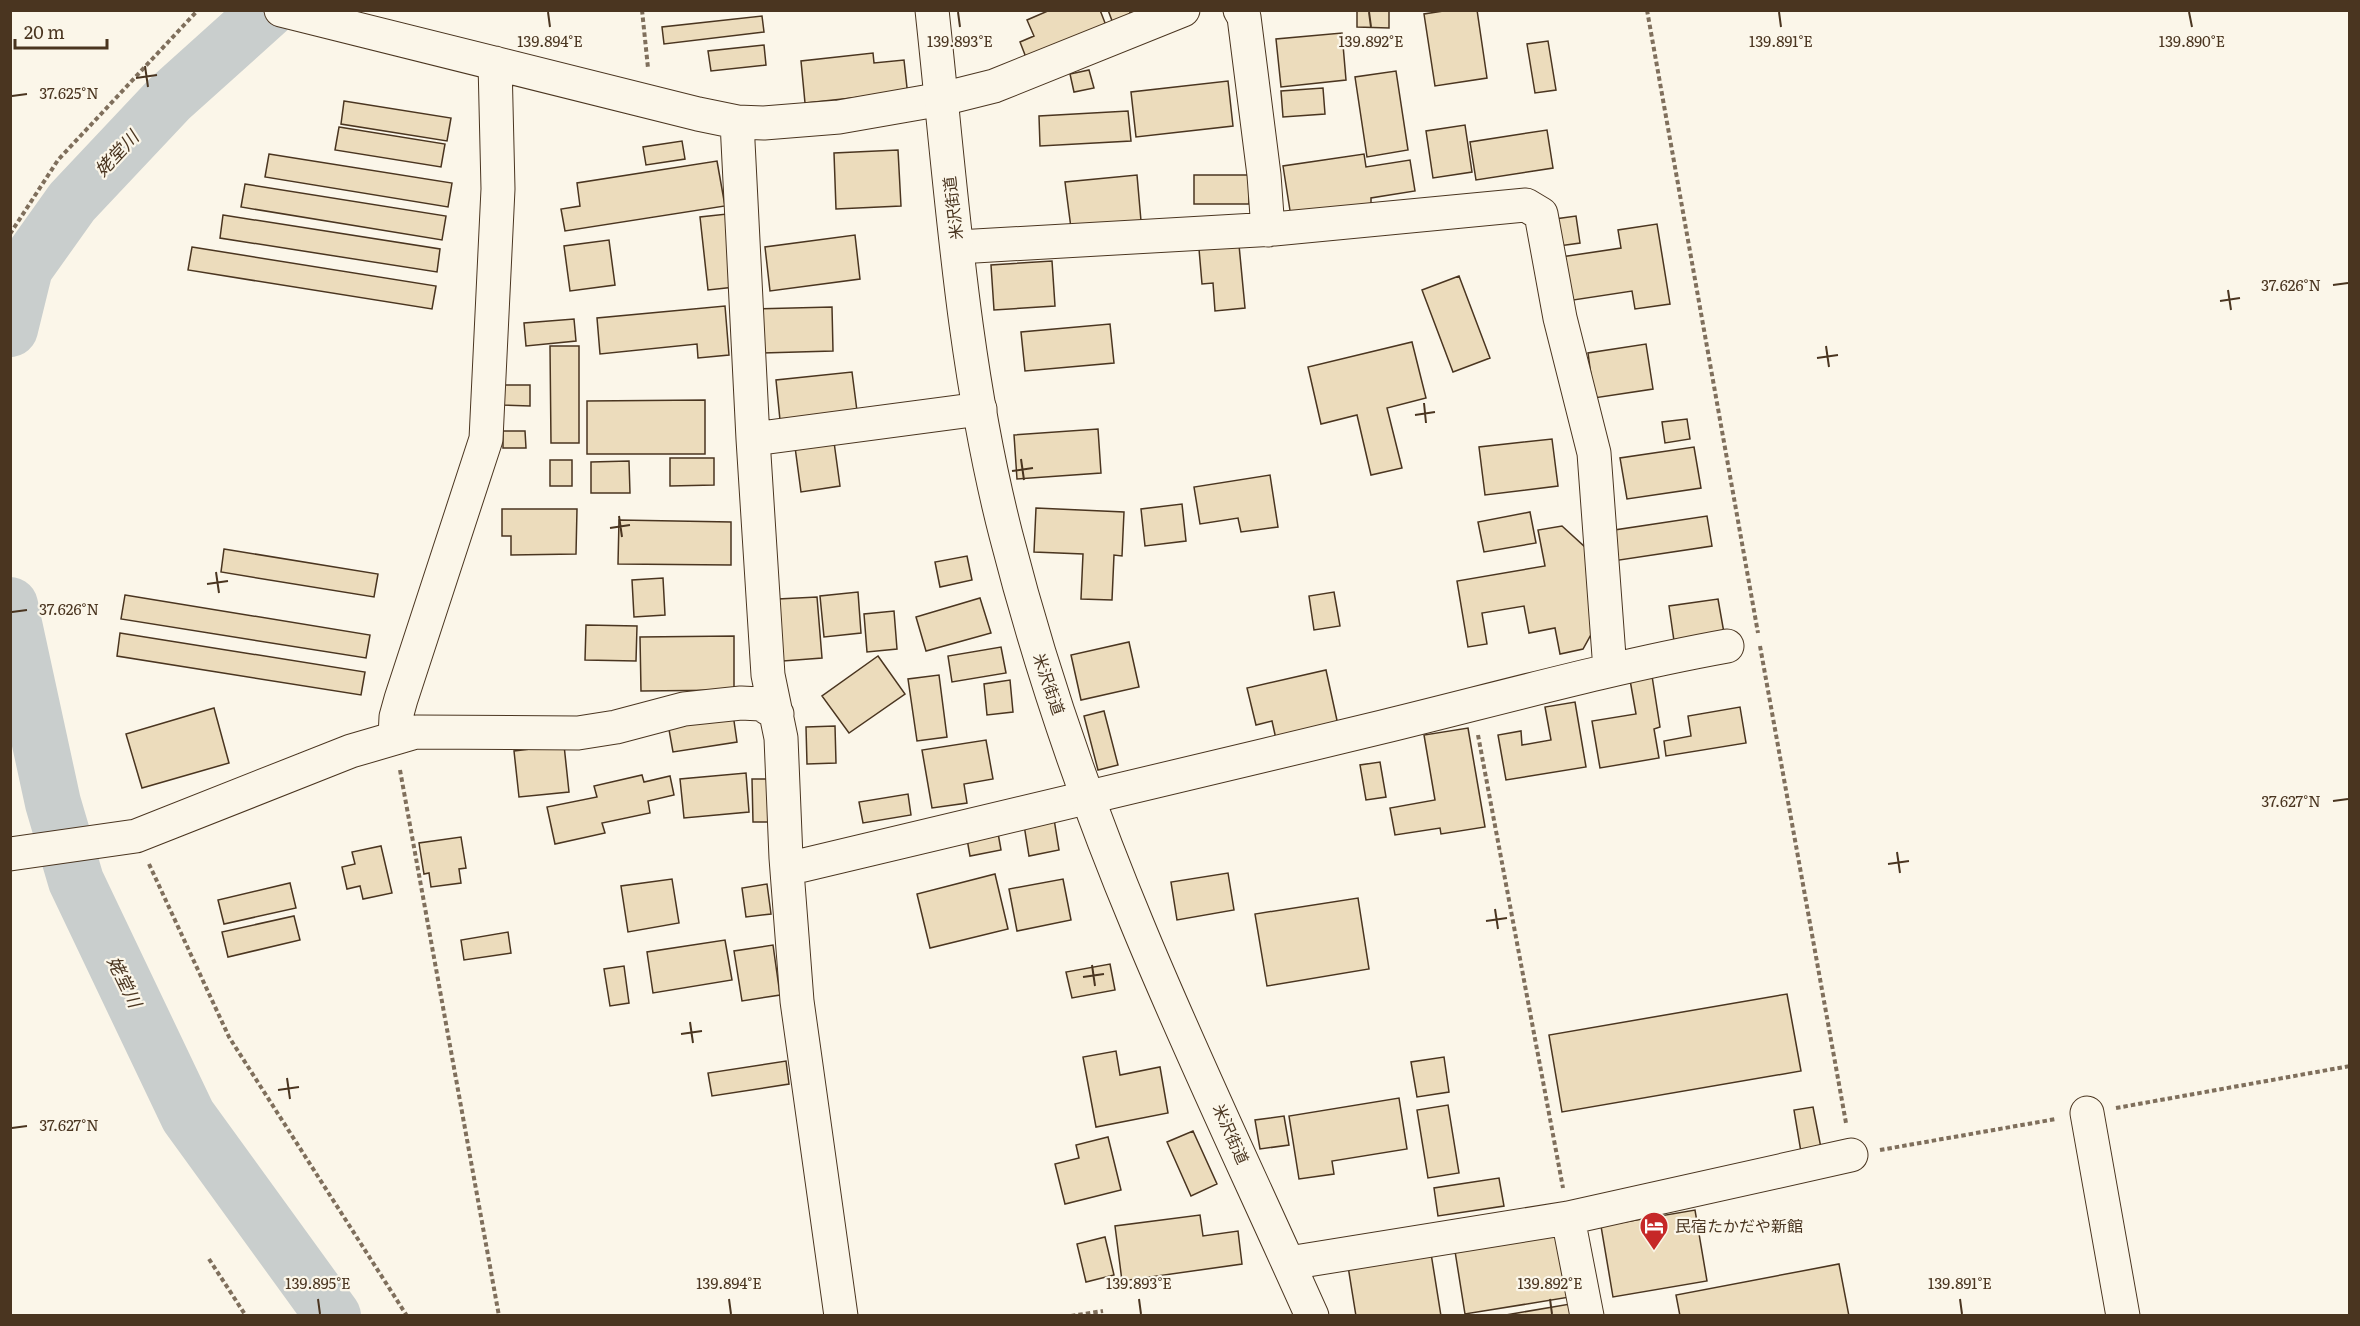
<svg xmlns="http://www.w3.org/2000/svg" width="2360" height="1326" viewBox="0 0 2360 1326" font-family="Literata,'Noto Sans JP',serif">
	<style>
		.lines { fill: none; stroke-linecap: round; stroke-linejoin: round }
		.river { stroke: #c9cecd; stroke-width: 56 }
		.building { fill: #ecdcbc; stroke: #4a3520; stroke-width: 1.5 }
		.minor-casing { stroke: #4a3520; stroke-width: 35 }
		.highway-casing { stroke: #4a3520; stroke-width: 35 }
		.path { stroke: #7f6f5c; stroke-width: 4; stroke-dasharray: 4.5 3; stroke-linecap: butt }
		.minor { stroke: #fbf6e9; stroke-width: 33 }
		.highway { stroke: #fbf6e9; stroke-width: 33 }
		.ticks { fill: none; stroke: #4a3520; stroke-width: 2 }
		.labels { text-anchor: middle; stroke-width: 4.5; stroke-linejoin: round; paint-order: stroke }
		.street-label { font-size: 16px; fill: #4a3520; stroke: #fbf6e9 }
		.poi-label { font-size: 16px; fill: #4a3520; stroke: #fbf6e9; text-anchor: start }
		.water-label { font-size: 18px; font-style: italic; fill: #4a3520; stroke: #fbf6e9 }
		.ticks-label { font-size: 15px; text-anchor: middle; fill: #4a3520; stroke: #fbf6e9; stroke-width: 4.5; stroke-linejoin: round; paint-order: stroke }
	</style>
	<rect width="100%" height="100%" fill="#fbf6e9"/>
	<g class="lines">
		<path class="river" d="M10,329L25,268L72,202L169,99L268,10
			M10,605L53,803L76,881L188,1116L333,1316"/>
	</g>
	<path class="building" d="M1050,10H1100L1107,28L1027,60L1020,42L1034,36L1027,20Z
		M1108,10H1129L1133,20L1114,26Z
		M1357,10H1389V28L1357,27Z
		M1450,10H1477L1487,78L1435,86L1424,14Z
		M762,16L764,32L664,44L662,27Z
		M1342,33L1346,80L1281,87L1276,39Z
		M1548,41L1556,90L1535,93L1527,44Z
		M764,45L766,65L711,71L708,51Z
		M873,53L874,63L904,60L908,97L880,95L805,103L801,61Z
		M1089,70L1094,88L1074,92L1070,74Z
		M1396,71L1408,150L1367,157L1355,77Z
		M1228,81L1233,126L1136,137L1131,92Z
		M1323,88L1325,114L1283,117L1281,91Z
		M344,101L451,118L447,141L341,124Z
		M1128,111L1131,141L1040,146L1039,116Z
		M1465,125L1472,172L1433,178L1426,131Z
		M339,127L445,144L441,167L335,150Z
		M1547,130L1553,168L1476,180L1470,142Z
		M682,141L685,159L646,165L643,147Z
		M898,150L901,206L836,209L834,153Z
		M269,154L452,183L448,207L265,177Z
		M1364,154L1366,167L1410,160L1415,191L1371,198V204L1291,217L1283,166Z
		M717,161L725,206L565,231L561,209L580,206L577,183Z
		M1137,175L1141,221L1071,228L1065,182Z
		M1194,175H1249V204H1194Z
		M245,184L446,216L442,240L241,207Z
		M727,214L735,287L708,290L700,217Z
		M223,215L440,249L437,272L220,238Z
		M1576,216L1580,243L1559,246L1555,219Z
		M1657,224L1670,304L1635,309L1632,291L1567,301L1561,257L1621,248L1618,230Z
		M855,235L860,279L770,291L765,247Z
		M609,240L615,285L570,291L564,246Z
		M1239,245L1245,308L1215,311L1213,283L1202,284L1199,249Z
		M192,247L436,286L432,309L188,270Z
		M1052,261L1055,306L994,310L991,265Z
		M1459,276L1490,358L1453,372L1422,290Z
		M725,306L729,355L698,358L697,344L600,354L597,318Z
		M832,307L833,351L758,353L757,309Z
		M574,319L576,341L526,346L524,323Z
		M1110,324L1114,363L1025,371L1021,332Z
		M1412,342L1426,398L1387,408L1402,468L1371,475L1357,415L1321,424L1308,367Z
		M1646,344L1653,389L1594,398L1588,353Z
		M550,346H579V443H551Z
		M852,372L857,411L780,420L776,380Z
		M502,385H530V406L502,405Z
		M705,400V454H587V401Z
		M1687,419L1690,439L1665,443L1662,422Z
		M1098,429L1101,473L1017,479L1014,435Z
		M503,431H525L526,448H503Z
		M1552,439L1558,486L1485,495L1479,447Z
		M834,442L840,486L801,492L795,447Z
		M1694,447L1701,488L1627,499L1620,458Z
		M670,458H714V485L670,486Z
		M550,460H572V486H550Z
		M629,461L630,493H591V462Z
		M1270,475L1278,527L1241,532L1238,518L1200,524L1194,487Z
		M1182,504L1186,541L1145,546L1141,509Z
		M1036,508L1124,512L1122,556L1114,555L1112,600L1081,599L1083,554L1034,552Z
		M502,509H577L576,554L511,555V536H502Z
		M1530,512L1536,543L1484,552L1478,522Z
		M1707,516L1712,546L1613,561L1608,531Z
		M619,520L731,522V565L618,564Z
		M1562,526L1586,548L1599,620L1583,649L1560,654L1555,628L1529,633L1524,606L1482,613L1487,644L1468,647L1457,581L1545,566L1538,530Z
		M224,549L378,574L374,597L221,572Z
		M967,556L972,580L940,587L935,562Z
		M663,578L665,615L634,617L632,580Z
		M858,592L861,633L824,637L820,596Z
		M1334,592L1340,626L1314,630L1309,596Z
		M125,595L370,635L366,658L121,619Z
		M817,597L822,658L783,661L778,599Z
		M980,598L991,633L926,651L916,617Z
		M1718,599L1724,633L1674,641L1669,606Z
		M894,611L897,649L867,652L864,614Z
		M586,625L637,626L636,661L585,660Z
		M120,633L365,672L361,695L117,656Z
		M734,636V690L641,691L640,637Z
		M1129,642L1139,687L1081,700L1071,655Z
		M1001,647L1006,673L952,682L948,656Z
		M878,656L905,694L849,733L822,696Z
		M1326,670L1338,725L1276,739L1272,721L1256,725L1247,688Z
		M939,675L947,737L917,741L908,679Z
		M1652,676L1660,727L1654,729L1659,758L1600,768L1592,721L1636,714L1630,680Z
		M1010,680L1013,712L987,715L984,684Z
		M1575,702L1586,767L1506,780L1498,735L1521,731L1522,745L1551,740L1545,707Z
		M1740,707L1746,743L1666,756L1664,741L1691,736L1688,716Z
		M214,708L229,763L142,788L126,734Z
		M1104,711L1118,765L1098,770L1084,716Z
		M733,714L737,742L673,752L668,724Z
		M835,726L836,763L807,764L806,727Z
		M1468,728L1485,827L1441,834L1440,828L1395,835L1390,808L1435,800L1424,735Z
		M986,740L993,779L964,784L967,803L932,808L922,750Z
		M564,745L569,792L519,797L514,751Z
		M1380,762L1386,797L1366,800L1360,765Z
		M746,773L749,812L684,818L680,779Z
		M642,775L644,782L670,776L674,795L648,801L650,813L602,823L605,833L555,844L547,807L597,797L594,786Z
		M752,779H771L772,822H753Z
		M908,794L911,815L863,823L859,802Z
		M1054,819L1059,850L1029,856L1024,825Z
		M998,833L1001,850L970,856L967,839Z
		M461,837L466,868L459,869L461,883L431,887L429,873L424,874L419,843Z
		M381,846L392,893L363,899L360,886L347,889L342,867L355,864L352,852Z
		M1228,873L1234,910L1177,920L1171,882Z
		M995,874L1008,929L930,948L917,894Z
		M672,879L679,923L628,932L621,886Z
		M1063,879L1071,920L1017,931L1009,889Z
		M290,883L296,908L224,924L218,900Z
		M767,884L771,914L746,917L742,888Z
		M1358,898L1369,969L1267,986L1255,914Z
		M294,916L300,940L228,957L222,932Z
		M508,932L511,953L464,960L461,940Z
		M725,940L732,980L653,993L647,952Z
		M773,945L780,995L742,1001L734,951Z
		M1110,964L1115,990L1072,998L1066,972Z
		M624,966L629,1003L610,1006L604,969Z
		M1787,994L1801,1071L1562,1112L1549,1035Z
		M1116,1051L1120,1075L1160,1067L1168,1113L1096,1127L1083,1057Z
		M1444,1057L1449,1092L1417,1097L1411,1062Z
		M786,1061L789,1084L712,1096L708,1073Z
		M1399,1098L1407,1149L1332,1161L1334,1174L1299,1179L1289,1116Z
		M1448,1105L1459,1173L1428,1178L1417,1110Z
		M1813,1107L1821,1148L1801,1152L1794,1110Z
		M1284,1116L1289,1145L1260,1149L1255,1120Z
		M1193,1131L1217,1184L1191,1196L1167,1142Z
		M1108,1137L1121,1190L1065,1204L1055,1164L1079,1158L1076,1145Z
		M1499,1178L1504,1206L1438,1216L1434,1188Z
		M1695,1210L1707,1281L1613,1297L1601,1226Z
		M1200,1215L1203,1236L1238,1231L1242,1264L1122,1281L1115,1226Z
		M1559,1229L1570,1297L1465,1314L1454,1245Z
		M1105,1237L1114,1275L1086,1282L1077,1244Z
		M1430,1247L1441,1316H1356L1347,1260Z
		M1839,1264L1849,1316H1680L1676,1295Z
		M1570,1304L1572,1316H1500Z"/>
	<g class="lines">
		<g class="minor-casing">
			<path id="minor" d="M281,10L698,114L737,122L764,123L839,117L942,99L994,86L1183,10
				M1240,10L1244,17L1264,175L1268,230
				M737,122L753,439L768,675L781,738L786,858L797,1001L841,1316
				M958,247L1274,229L1526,205L1541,214L1560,318L1594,453L1610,670
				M753,439L980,409
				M395,737L396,717L401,699L486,439L498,189L495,63
				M10,854L136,836L351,751L416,732L578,733L616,727L684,709L741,703L761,704L777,714
				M787,869C986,822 1184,775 1382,727C1497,699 1611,667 1727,646
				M2087,1113L2123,1316
				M1568,1218L1587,1316
				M1289,1263L1568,1218L1851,1155"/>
		</g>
		<g class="highway-casing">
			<path id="highway" d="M932,10C951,185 962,364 1006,535C1040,668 1085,799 1138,926C1192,1057 1254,1186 1312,1316"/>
		</g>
		<path class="path" d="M642,10L648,68
			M1647,10L1758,633
			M10,234L58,160L198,10
			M1760,646L1846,1123
			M1478,735L1563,1188
			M400,770L499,1316
			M149,864L229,1037L407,1316
			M2116,1108L2350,1066
			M1880,1150L2056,1119
			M209,1259L246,1316
			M1071,1316L1103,1311"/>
		<use href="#minor" class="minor"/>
		<use href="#highway" class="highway"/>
	</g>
	<path class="ticks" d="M548,12L550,27M958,12L960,27M1369,12L1371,27M1779,12L1781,27M2189,12L2192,27M145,66L148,87M136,78L157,75M12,96L27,94M2333,285L2348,283M2228,290L2231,310M2220,301L2240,298M1826,346L1829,367M1817,358L1838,355M1424,403L1426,423M1415,415L1435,412M1021,459L1024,480M1012,471L1033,468M619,516L622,537M610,528L630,525M216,572L219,593M207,584L228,581M12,612L27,610M2333,801L2348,799M1897,852L1900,873M1888,864L1909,861M1495,909L1498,929M1486,921L1507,918M1092,965L1095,986M1083,977L1104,974M690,1022L693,1043M681,1034L702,1031M287,1078L290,1099M278,1090L299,1087M12,1128L27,1126M318,1299L320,1314M729,1299L731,1314M1139,1299L1141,1314M1550,1299L1552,1314M1960,1299L1962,1314"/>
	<defs>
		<g id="hotel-pin" transform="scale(1.5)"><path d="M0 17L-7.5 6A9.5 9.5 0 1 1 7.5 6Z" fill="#c62828" stroke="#fbf6e9"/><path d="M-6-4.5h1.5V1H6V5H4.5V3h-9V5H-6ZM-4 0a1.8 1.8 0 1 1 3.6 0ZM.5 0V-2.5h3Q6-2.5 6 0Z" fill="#fff"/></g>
	</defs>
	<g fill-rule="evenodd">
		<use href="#hotel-pin" x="1654" y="1226"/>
	</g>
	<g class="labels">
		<g class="street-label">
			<text transform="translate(953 208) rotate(-97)" y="6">米沢街道</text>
			<text transform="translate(1049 684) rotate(71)" y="6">米沢街道</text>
			<text transform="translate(1231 1134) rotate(66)" y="6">米沢街道</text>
		</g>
		<g class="poi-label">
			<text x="1675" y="1232">民宿たかだや新館</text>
		</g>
		<g class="water-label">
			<text transform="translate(117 154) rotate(-47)" y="6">姥堂川</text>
			<text transform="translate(124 982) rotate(64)" y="6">姥堂川</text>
		</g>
	</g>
	<g class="ticks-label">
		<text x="550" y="47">139.894°E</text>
		<text x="960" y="47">139.893°E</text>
		<text x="1371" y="47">139.892°E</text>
		<text x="1781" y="47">139.891°E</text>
		<text x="2192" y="47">139.890°E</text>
		<text x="69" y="99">37.625°N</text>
		<text x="2291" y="291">37.626°N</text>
		<text x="69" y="615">37.626°N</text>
		<text x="2291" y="807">37.627°N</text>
		<text x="69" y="1131">37.627°N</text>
		<text x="318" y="1289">139.895°E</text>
		<text x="729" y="1289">139.894°E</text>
		<text x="1139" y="1289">139.893°E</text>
		<text x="1550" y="1289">139.892°E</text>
		<text x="1960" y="1289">139.891°E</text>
	</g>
	<rect width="2360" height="1326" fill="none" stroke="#4a3520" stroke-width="24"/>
	<path d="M15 39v9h92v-9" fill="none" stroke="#4a3520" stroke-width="3"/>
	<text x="24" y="39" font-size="18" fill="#4a3520" stroke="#fbf6e9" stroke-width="4.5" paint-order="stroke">20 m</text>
</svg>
